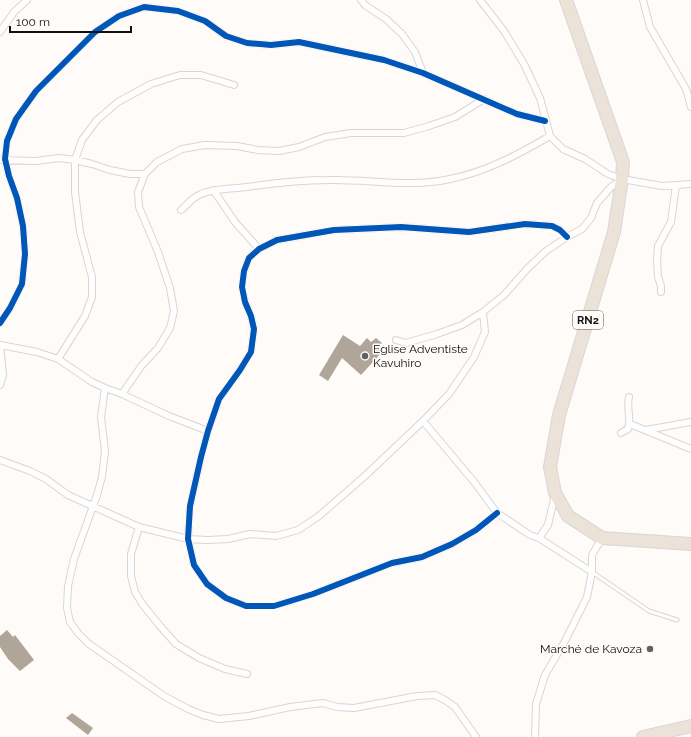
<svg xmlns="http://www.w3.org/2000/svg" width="691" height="737" viewBox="0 0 691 737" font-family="Raleway,sans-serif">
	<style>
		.building { fill: #b0a599 }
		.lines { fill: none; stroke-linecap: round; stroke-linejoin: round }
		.lane-casing { stroke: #d8d6d4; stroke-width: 5 }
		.street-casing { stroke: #d8d6d4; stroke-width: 8 }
		.highway-casing { stroke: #d9d7d6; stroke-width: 14 }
		.lane { stroke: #fffefe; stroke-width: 3 }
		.street { stroke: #fffefe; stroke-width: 6 }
		.highway { stroke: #ebe2d8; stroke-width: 12 }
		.cycleway-casing { stroke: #fffbf8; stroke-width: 8 }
		.cycleway { stroke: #0057b8; stroke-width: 6 }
		.poi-dot { fill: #646260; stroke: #fffbf8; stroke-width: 1.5 }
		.labels { text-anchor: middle; stroke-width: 3; stroke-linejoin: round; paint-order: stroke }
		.shield { fill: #fffbf8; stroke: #585654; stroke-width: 1 }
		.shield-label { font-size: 11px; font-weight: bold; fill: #11100e }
		.poi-label { font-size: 12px; fill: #11100e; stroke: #fffbf8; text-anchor: start }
	</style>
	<rect width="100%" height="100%" fill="#fefbf9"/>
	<path class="building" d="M343,335L360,346L367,338L371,342L376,338L382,343L378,347L383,351L361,375L342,358L328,381L319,375Z
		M7,630L13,637L15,635L34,660L20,671L8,659L0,647V636Z
		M72,713L93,728L88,735L66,718Z"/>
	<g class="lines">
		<g class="lane-casing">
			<path id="lane" d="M592,572L649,611L677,620"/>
		</g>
		<g class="street-casing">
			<path id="street" d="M361,0L365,5L386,19L402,34L415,52L423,73
				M480,0L504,31L524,64L540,98L550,136L563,149L585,159L608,174L622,179L662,186L691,184
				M643,0L650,27L686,89L691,107
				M0,32L14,12L27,0
				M0,160L36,161L59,158L75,160L92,164L110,170L130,174H145
				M214,191L235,222L259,249
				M181,210C187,205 192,198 199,195C213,188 232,189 247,187C274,183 302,180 329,180C369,179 410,188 450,179C486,172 519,154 550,136
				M661,292V286L658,277L657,261L658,246L671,222L676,185
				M0,323L10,308L22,284L25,254L23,226L17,198L9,176L5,159L7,141L16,119L36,91L95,32L119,16L144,7L178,11L205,21L226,36L247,43L271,45L299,42L384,60L423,73L517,114L545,121
				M396,340L406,343L437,334L462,325L483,312L504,295L527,269L546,251L567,237L582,229L591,218L597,203L611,187L621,180
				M0,345L37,352L58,359L92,382L105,388L122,394L169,416L208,431
				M58,359L85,316L92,297V277L80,232L75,192V160L82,140L97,120L118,102L151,84L180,75H201L234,85
				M0,385L3,375L0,345
				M105,388L101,417L105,451L102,477L97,495L74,559L68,586L67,608L70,622L78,633L89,644L164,696L188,709L203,715L219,719L249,716L290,707L323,703L337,707L354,708L417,696L435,695L445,700L455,707L476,737
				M122,394L142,365L158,348L170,328L174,311L170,288L158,252L139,207L138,192L145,174L157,162L182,149L205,145L237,146L258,150L279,151L299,147L325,137L351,133H404L429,126L455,117L484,99
				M423,421L475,483L497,513L530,535L539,538L592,572
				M630,424L691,449
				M646,430L691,422
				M621,433L628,429C632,419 626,409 629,397
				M0,460L30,471L46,479L68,495L139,527L188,539L207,540L228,539L250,534L276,536L298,530L319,516L366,475L423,421L449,394L474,357L485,332L483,312
				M497,513L476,530L452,544L422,557L392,563L313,594L274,606H246L226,598L207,584L194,565L188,539L190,506L201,457L208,431L219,399L240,370L251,352L254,329L251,316L245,302L242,287L244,271L249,258L259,249L277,240L334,230L401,227L469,232L525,224L552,226L560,230L567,237
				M139,527L131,554V576L135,592L143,605L160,626L176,644L199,658L225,669L247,674
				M539,538L548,525L555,495
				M535,737L536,704L545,675L565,641L587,597L592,572V555L602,538"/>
		</g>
		<g class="highway-casing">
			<path id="highway" d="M566,0L623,162L622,179L614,232L559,415L550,467L555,493L568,516L602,538L691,544
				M643,737L691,726"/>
		</g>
		<use href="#lane" class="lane"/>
		<use href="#street" class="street"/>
		<use href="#highway" class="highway"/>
		<g class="cycleway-casing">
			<path id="cycleway" d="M0,323L10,308L22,284L25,254L23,226L17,198L9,176L5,159L7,141L16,119L36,91L95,32L119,16L144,7L178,11L205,21L226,36L247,43L271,45L299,42L384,60L423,73L517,114L545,121
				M497,513L476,530L452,544L422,557L392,563L313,594L274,606H246L226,598L207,584L194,565L188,539L190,506L201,457L208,431L219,399L240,370L251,352L254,329L251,316L245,302L242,287L244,271L249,258L259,249L277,240L334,230L401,227L469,232L525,224L552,226L560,230L567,237"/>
		</g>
		<use href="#cycleway" class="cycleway"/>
	</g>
	<g class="poi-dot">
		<circle cx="365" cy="356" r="4"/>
		<circle cx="650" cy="649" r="4"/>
	</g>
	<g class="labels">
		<rect class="shield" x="573" y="311" width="30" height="18" rx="3"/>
		<g class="shield-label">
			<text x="588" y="324">RN2</text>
		</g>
		<g class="poi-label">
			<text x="373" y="353">Eglise Adventiste<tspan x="373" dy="14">Kavuhiro</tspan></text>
			<text x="642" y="653" text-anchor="end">Marché de Kavoza</text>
		</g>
	</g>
	<path d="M10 26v6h121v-6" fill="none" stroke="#11100e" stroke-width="2"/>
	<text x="16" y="26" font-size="12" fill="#11100e" stroke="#fffbf8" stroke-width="3" paint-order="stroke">100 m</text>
</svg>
